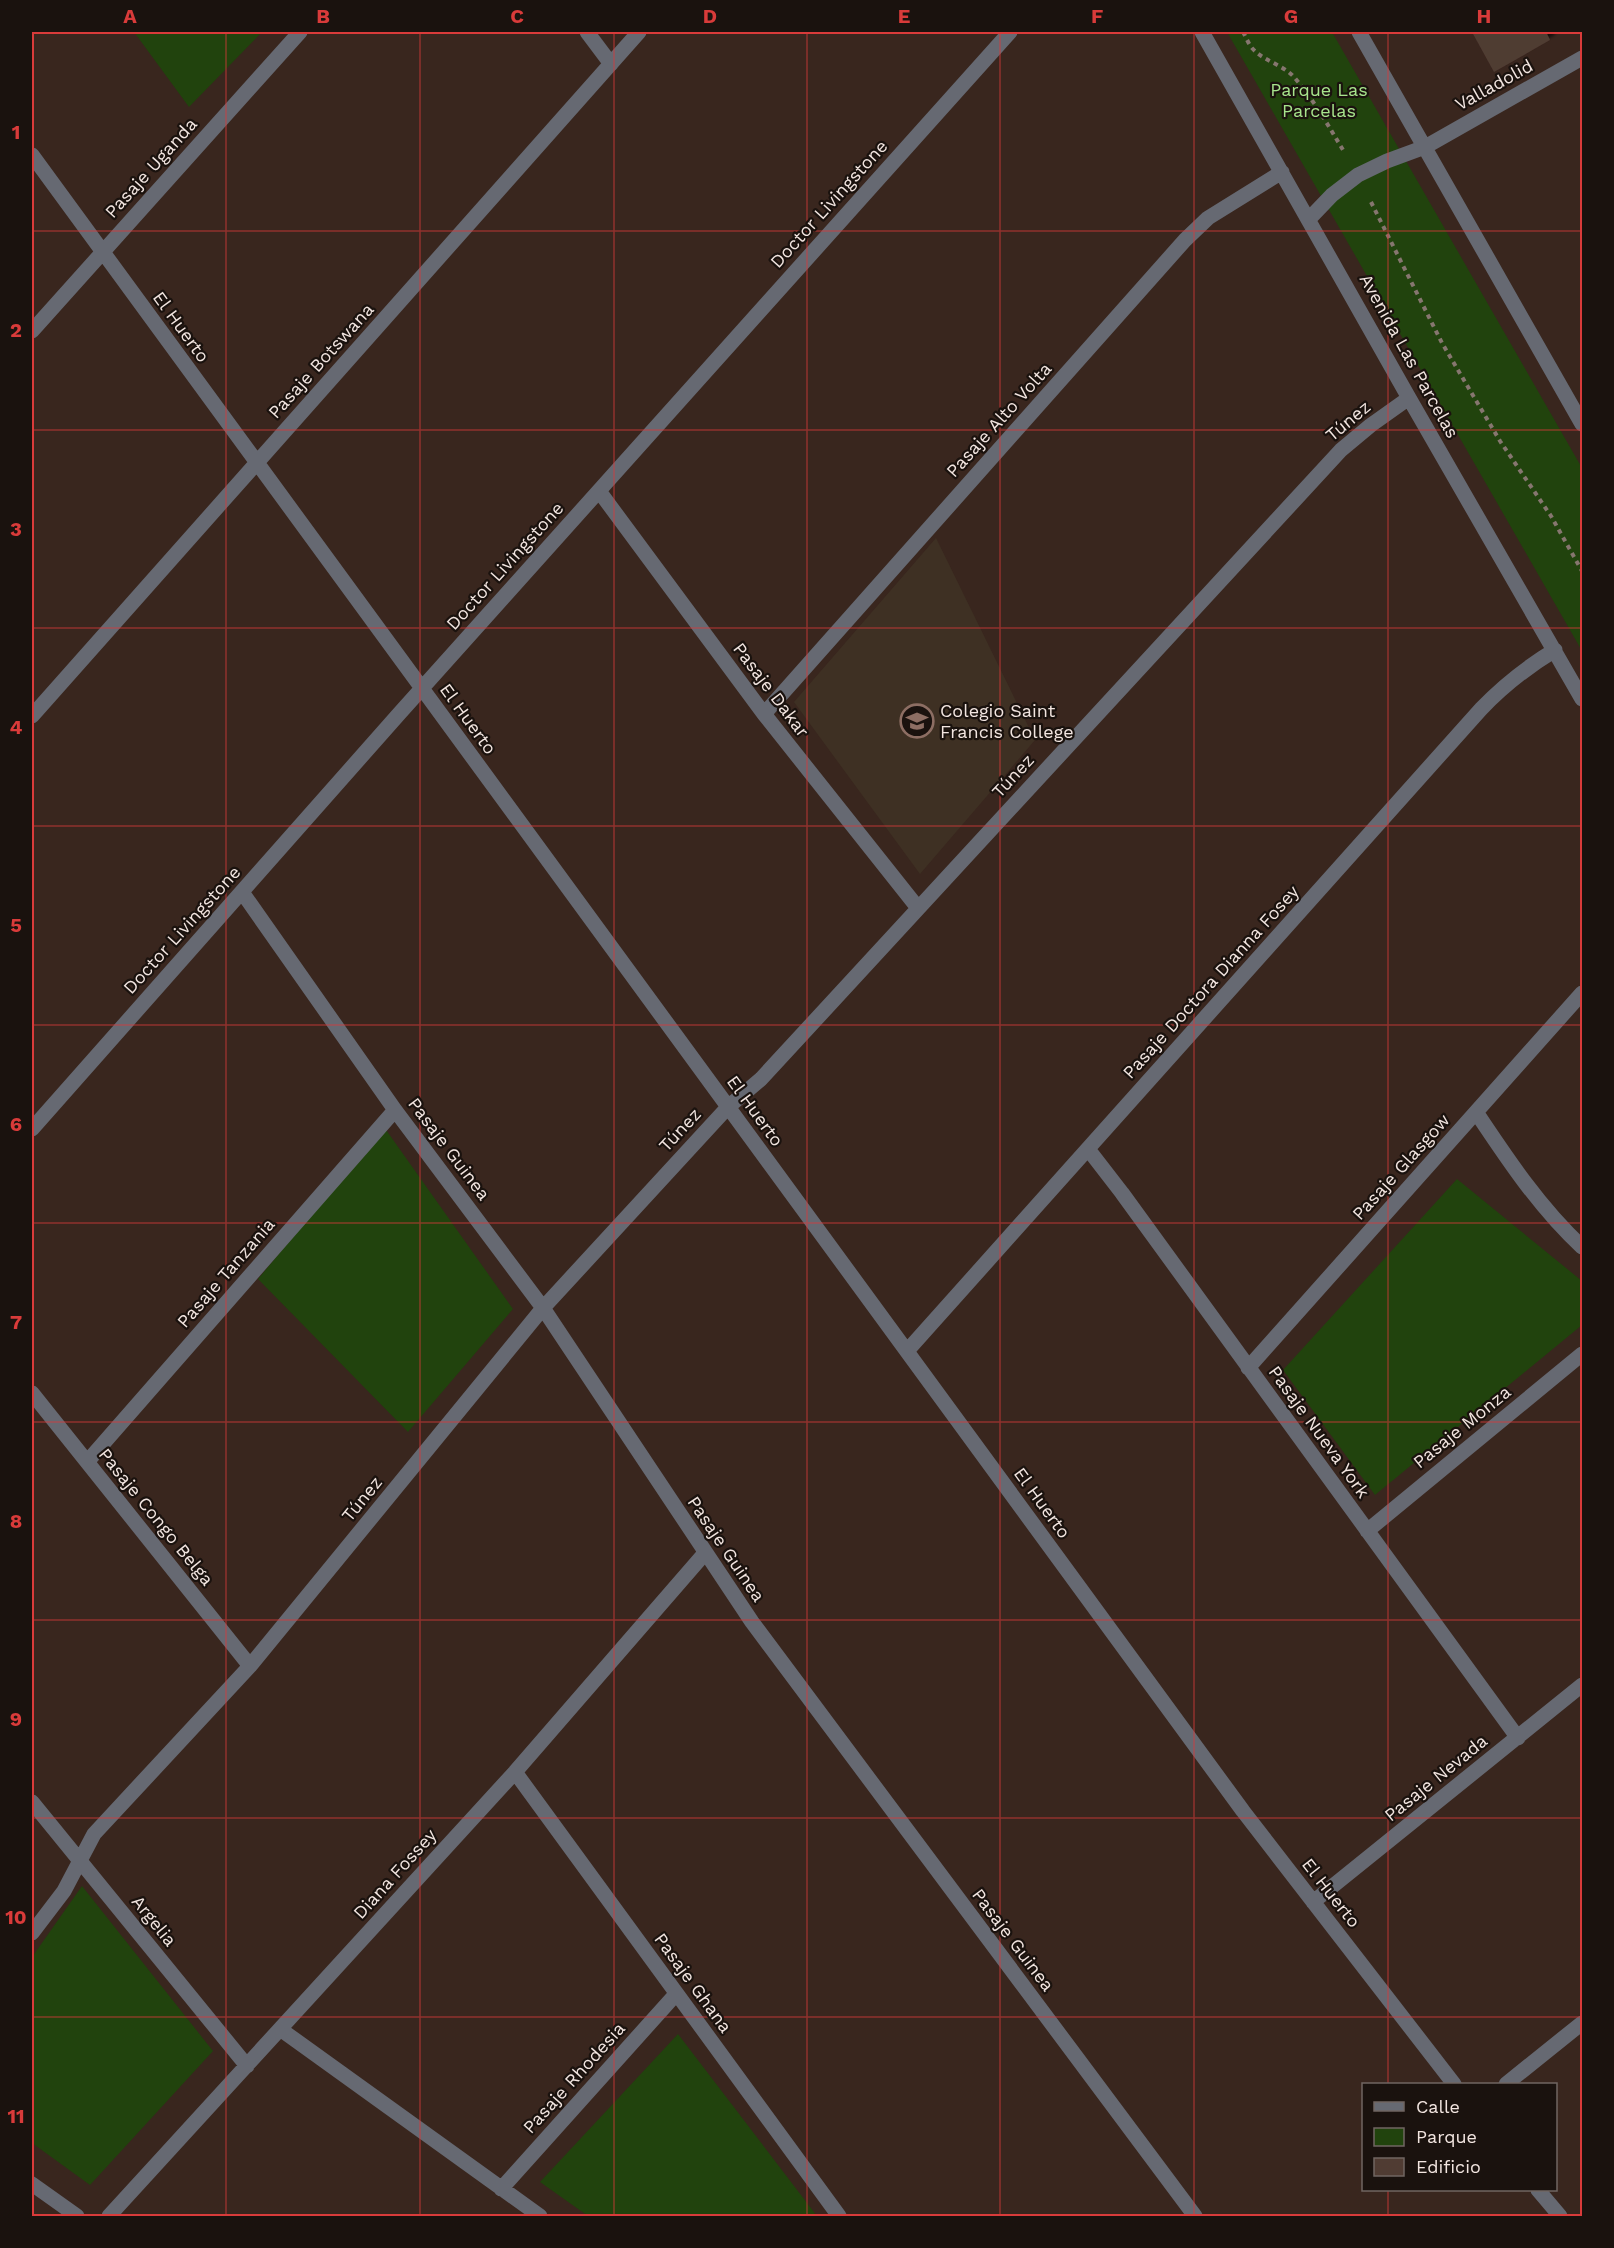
<svg xmlns="http://www.w3.org/2000/svg" width="1614" height="2248" viewBox="0 0 1614 2248" font-family="'Work Sans',sans-serif">
	<style>
		.education { fill: #3e3023 }
		.green { fill: #21430d }
		.building { fill: #503c33; filter: url(#shadow) }
		.lines { fill: none; stroke-linecap: round; stroke-linejoin: round }
		.path { stroke: #86766f; stroke-width: 4; stroke-dasharray: 4.5 4.5; stroke-linecap: butt }
		.minor { stroke: #666972; stroke-width: 15 }
		.grid { fill: none; stroke: #d93b3a; stroke-width: 1.5; stroke-opacity: 0.55 }
		.labels { text-anchor: middle; stroke-width: 4.5; stroke-linejoin: round; paint-order: stroke }
		.street-label { font-size: 18px; fill: #f2e5e0; stroke: #1a120e }
		.park-label { font-size: 18px; fill: #a7e48c; stroke: #1a120e }
		.poi-label { font-size: 18px; fill: #f2e5e0; stroke: #1a120e; text-anchor: start }
		.neatline { fill: none; stroke: #d93b3a; stroke-width: 2 }
		.grid-label { font-size: 20px; text-anchor: middle; font-weight: bold; fill: #d93b3a }
	</style>
	<defs>
		<filter id="shadow"><feDropShadow dx="5.5" dy="-5.5" stdDeviation="1.5" flood-color="#0009"/></filter>
	</defs>
	<rect width="100%" height="100%" fill="#39261e"/>
	<path class="education" d="M936,538L1035,740L920,874L794,702Z"/>
	<path class="green" d="M134,32H262L189,107Z
		M1227,32H1332L1582,468V651Z
		M384,1127L513,1309L408,1432L258,1279Z
		M1457,1179L1582,1281V1325L1375,1495L1283,1370Z
		M82,1886L213,2051L90,2185L32,2143V1957Z
		M678,2034L817,2216H588L540,2182Z"/>
	<path class="building" d="M1472,32H1546L1550,40L1494,72Z"/>
	<g class="lines">
		<path class="path" d="M1243,32C1246,37 1248,43 1252,48C1263,61 1282,64 1294,77C1313,99 1328,125 1343,150
			M1371,202L1442,343L1500,441L1551,516L1582,571"/>
		<path class="minor" d="M587,32L611,64
			M1202,32L1409,398L1582,699
			M1359,32L1582,424
			M32,155L1243,1811L1454,2084
			M1309,219L1332,195L1358,175L1387,161L1425,147L1582,58
			M32,331L300,32
			M599,491L764,714L918,908
			M764,714L1185,240L1208,218L1282,172
			M32,716L639,32
			M242,892L395,1110L543,1308L752,1622L1195,2216
			M1476,1112C1508,1160 1540,1208 1582,1247
			M32,1129L398,715L1010,32
			M1088,1149L1122,1193L1518,1738
			M907,1351L1481,709C1504,685 1527,667 1555,650
			M1248,1368L1582,993
			M32,1393L250,1666
			M87,1462L395,1110
			M1367,1531L1582,1354
			M515,1772L839,2216
			M32,1802L247,2066
			M1313,1902L1582,1685
			M32,1933L64,1891L94,1834L250,1666L543,1308L728,1107L761,1079L1341,450L1371,425L1409,398
			M280,2029L540,2216
			M1506,2084L1582,2023
			M32,2184L77,2216
			M501,2189L676,1994
			M1538,2190L1560,2216
			M109,2216L515,1772L705,1553"/>
	</g>
	<path class="grid" d="M226,32V2216M420,32V2216M614,32V2216M807,32V2216M1000,32V2216M1194,32V2216M1388,32V2084M32,231H1582M32,430H1582M32,628H1582M32,826H1582M32,1025H1582M32,1223H1582M32,1422H1582M32,1620H1582M32,1818H1582M32,2017H1582M1388,2190V2216"/>
	<defs>
		<g id="school-ring" transform="scale(1.725)"><circle r="9.5" fill="#1a120e" stroke="#8d6e63" stroke-width="1.5"/><path d="M0-5L7-2L0 1L-7-2ZM-4 1L0 2.5L4 1V4Q0 6-4 4Z" fill="#8d6e63"/></g>
	</defs>
	<g fill-rule="evenodd">
		<use href="#school-ring" x="917" y="721"/>
	</g>
	<g class="labels">
		<g class="street-label">
			<text transform="translate(1494 85) rotate(-29)" y="6">Valladolid</text>
			<text transform="translate(151 168) rotate(-48)" y="6">Pasaje Uganda</text>
			<text transform="translate(829 204) rotate(-48)" y="6">Doctor Livingstone</text>
			<text transform="translate(181 327) rotate(54)" y="6">El Huerto</text>
			<text transform="translate(1409 356) rotate(61)" y="6">Avenida Las Parcelas</text>
			<text transform="translate(321 361) rotate(-48)" y="6">Pasaje Botswana</text>
			<text transform="translate(999 420) rotate(-48)" y="6">Pasaje Alto Volta</text>
			<text transform="translate(1348 421) rotate(-40)" y="6">Túnez</text>
			<text transform="translate(505 566) rotate(-48)" y="6">Doctor Livingstone</text>
			<text transform="translate(771 690) rotate(53)" y="6">Pasaje Dakar</text>
			<text transform="translate(468 719) rotate(54)" y="6">El Huerto</text>
			<text transform="translate(1013 776) rotate(-47)" y="6">Túnez</text>
			<text transform="translate(182 930) rotate(-48)" y="6">Doctor Livingstone</text>
			<text transform="translate(1211 982) rotate(-48)" y="6">Pasaje Doctora Dianna Fosey</text>
			<text transform="translate(755 1111) rotate(54)" y="6">El Huerto</text>
			<text transform="translate(680 1130) rotate(-47)" y="6">Túnez</text>
			<text transform="translate(449 1149) rotate(53)" y="6">Pasaje Guinea</text>
			<text transform="translate(1401 1167) rotate(-48)" y="6">Pasaje Glasgow</text>
			<text transform="translate(226 1273) rotate(-49)" y="6">Pasaje Tanzania</text>
			<text transform="translate(1462 1427) rotate(-39)" y="6">Pasaje Monza</text>
			<text transform="translate(1319 1432) rotate(54)" y="6">Pasaje Nueva York</text>
			<text transform="translate(362 1499) rotate(-51)" y="6">Túnez</text>
			<text transform="translate(1042 1503) rotate(54)" y="6">El Huerto</text>
			<text transform="translate(156 1517) rotate(51)" y="6">Pasaje Congo Belga</text>
			<text transform="translate(726 1549) rotate(56)" y="6">Pasaje Guinea</text>
			<text transform="translate(1436 1778) rotate(-39)" y="6">Pasaje Nevada</text>
			<text transform="translate(395 1874) rotate(-48)" y="6">Diana Fossey</text>
			<text transform="translate(1331 1893) rotate(52)" y="6">El Huerto</text>
			<text transform="translate(154 1921) rotate(51)" y="6">Argelia</text>
			<text transform="translate(1013 1940) rotate(53)" y="6">Pasaje Guinea</text>
			<text transform="translate(693 1983) rotate(54)" y="6">Pasaje Ghana</text>
			<text transform="translate(574 2078) rotate(-48)" y="6">Pasaje Rhodesia</text>
		</g>
		<g class="park-label">
			<text x="1319" y="96">Parque Las<tspan x="1319" dy="21">Parcelas</tspan></text>
		</g>
		<g class="poi-label">
			<text x="940" y="717">Colegio Saint<tspan x="940" dy="21">Francis College</tspan></text>
		</g>
	</g>
	<rect width="1614" height="2248" fill="none" stroke="#1a120e" stroke-width="66"/>
	<rect x="1362" y="2083" width="195" height="108" fill="#1a120e" stroke="#706662" stroke-width="1.5"/>
	<rect x="1374" y="2102" width="30" height="9" fill="#666972" stroke="#706662" stroke-width="1.5"/>
	<text x="1416" y="2113" font-size="18" fill="#f2e5e0">Calle</text>
	<rect x="1374" y="2128" width="30" height="18" fill="#21430d" stroke="#706662" stroke-width="1.5"/>
	<text x="1416" y="2143" font-size="18" fill="#f2e5e0">Parque</text>
	<rect x="1374" y="2158" width="30" height="18" fill="#503c33" stroke="#706662" stroke-width="1.5"/>
	<text x="1416" y="2173" font-size="18" fill="#f2e5e0">Edificio</text>
	<rect x="33" y="33" width="1548" height="2182" class="neatline"/>
	<g class="grid-label">
		<text x="130" y="23">A</text>
		<text x="323" y="23">B</text>
		<text x="517" y="23">C</text>
		<text x="710" y="23">D</text>
		<text x="904" y="23">E</text>
		<text x="1097" y="23">F</text>
		<text x="1291" y="23">G</text>
		<text x="1484" y="23">H</text>
		<text x="16" y="139">1</text>
		<text x="16" y="337">2</text>
		<text x="16" y="536">3</text>
		<text x="16" y="734">4</text>
		<text x="16" y="932">5</text>
		<text x="16" y="1131">6</text>
		<text x="16" y="1329">7</text>
		<text x="16" y="1528">8</text>
		<text x="16" y="1726">9</text>
		<text x="16" y="1924">10</text>
		<text x="16" y="2123">11</text>
	</g>
</svg>
